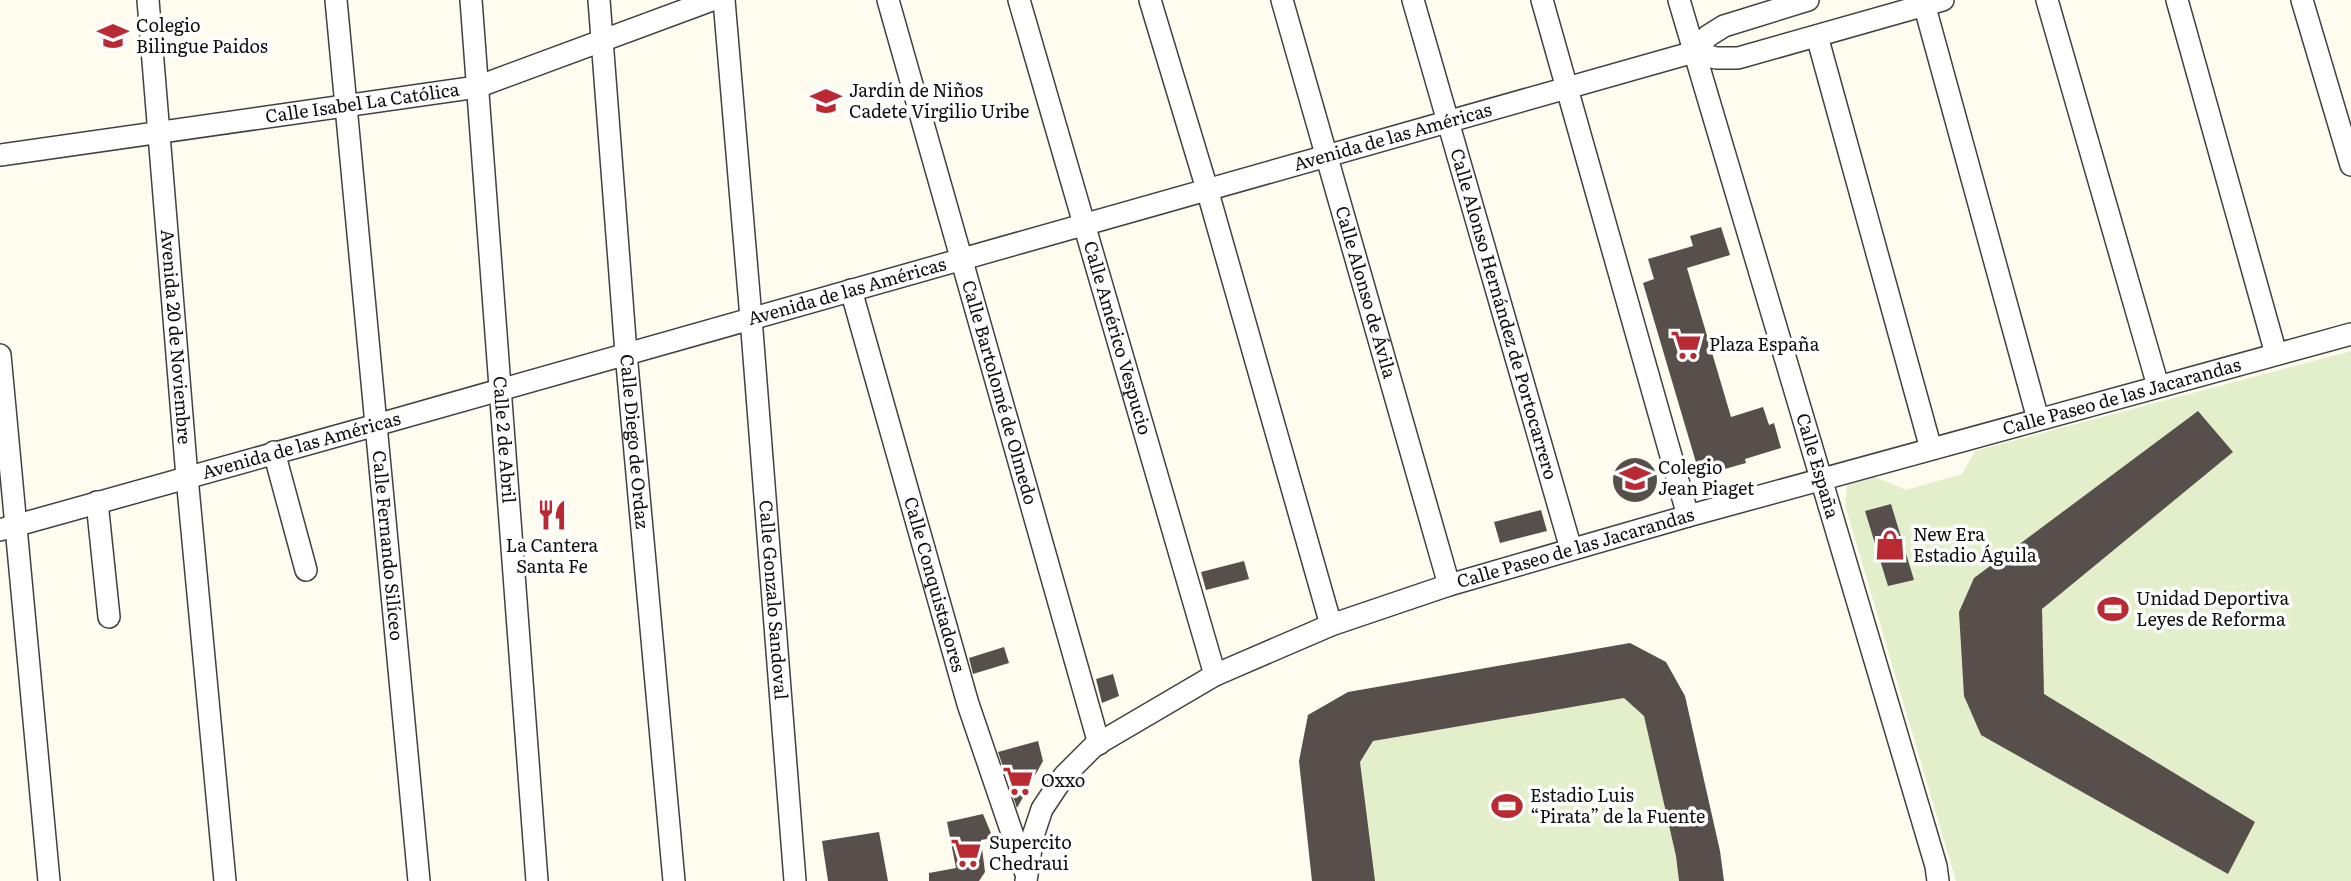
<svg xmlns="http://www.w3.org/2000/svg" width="2351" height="881" viewBox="0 0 2351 881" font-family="Literata,serif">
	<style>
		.pitch { fill: #e3efcb }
		.building { fill: #564f4b }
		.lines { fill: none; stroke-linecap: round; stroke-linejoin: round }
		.street-casing { stroke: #414141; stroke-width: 24 }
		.street { stroke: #fff; stroke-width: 21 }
		.labels { text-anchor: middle; stroke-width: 7; stroke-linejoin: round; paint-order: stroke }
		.poi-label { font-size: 18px; fill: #0e0e0e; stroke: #fff; text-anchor: start }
		.street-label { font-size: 18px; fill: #0e0e0e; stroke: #fff }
	</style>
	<rect width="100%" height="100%" fill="#fefbef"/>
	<path class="pitch" d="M2351,351V881H1956L1845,505L1847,485L1875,477L1906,490L1962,474L1975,451Z
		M1630,643L1666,662L1685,696L1720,851L1724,881H1312L1299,761L1308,715L1348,692Z"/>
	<path class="building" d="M1721,227L1730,255L1687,268L1731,417L1763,407L1769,425L1774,423L1781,448L1745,459L1746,463L1700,476L1643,283L1654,279L1648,259L1693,246L1690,236Z
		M2198,411L2233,452L2042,609L2044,694L2255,822L2228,874L1981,735L1964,696L1959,612L1974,578Z
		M1613 480a22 22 0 1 1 44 0a22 22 0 1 1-44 0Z
		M1891,504L1914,580L1888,586L1865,511Z
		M1541,510L1547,531L1500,543L1494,522Z
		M1244,561L1249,579L1206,590L1201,572Z
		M1630,643L1666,662L1685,696L1720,851L1724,881H1679L1676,856L1644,716L1624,698L1373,741L1360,762L1375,881H1312L1299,761L1308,715L1348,692Z
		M1004,647L1009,663L973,674L969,658Z
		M1113,674L1119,696L1102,703L1096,679Z
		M1038,741L1043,761L1017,808L998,752Z
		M983,814L993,838L981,840L985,872L979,881H929V873L956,868L947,822Z
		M879,832L888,881H828L822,841Z"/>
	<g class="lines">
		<g class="street-casing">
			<g id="street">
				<path id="s1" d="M148,0L187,477L225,881"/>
				<path id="s2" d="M336,0L419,881"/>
				<path id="s3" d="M471,0L537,881"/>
				<path id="s4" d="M599,0L626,353L674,881"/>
				<path id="s5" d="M724,0L751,318L795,881"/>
				<path id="s6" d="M888,0L1099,744"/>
				<path id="s7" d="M1019,0L1215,675"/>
				<path d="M1150,0L1207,189L1331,625"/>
				<path id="s8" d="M1282,0L1449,585"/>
				<path id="s9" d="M1413,0L1571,549"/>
				<path d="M1542,0L1688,516"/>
				<path id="s10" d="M1679,0L1936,866L1938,881"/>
				<path d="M1923,0L2038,419"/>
				<path d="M2047,0L2158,386"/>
				<path d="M2177,0L2276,354"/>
				<path d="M2302,0L2351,165"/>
				<path d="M1817,36L1931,449"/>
				<path d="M1694,52L1708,36L1724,26L1808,0"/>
				<path id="s11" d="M0,155L477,87L712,0"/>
				<path id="s12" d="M851,290L968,704L1025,871"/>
				<path d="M0,355L49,881"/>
				<path d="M274,452L306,570"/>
				<path d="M97,502L109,617"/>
				<path id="s13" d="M0,530L376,425L1694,52L1716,58H1738L1943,0"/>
				<path id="s14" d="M1026,881L1033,836L1042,809L1064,776L1094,746L1215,675L1331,625L1449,585L1688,516L2351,334"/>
			</g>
		</g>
		<use href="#street" class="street"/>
	</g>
	<defs>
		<g id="school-bare" transform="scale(2.415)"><path d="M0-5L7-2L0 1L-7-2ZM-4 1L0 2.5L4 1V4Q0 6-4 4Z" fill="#b92a33" stroke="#fff" stroke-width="2.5" paint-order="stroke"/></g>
		<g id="supermarket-bare" transform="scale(2.415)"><path d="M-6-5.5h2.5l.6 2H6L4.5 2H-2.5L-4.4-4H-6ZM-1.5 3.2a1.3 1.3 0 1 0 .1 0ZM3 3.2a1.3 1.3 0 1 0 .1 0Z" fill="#b92a33" stroke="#fff" stroke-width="2.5" paint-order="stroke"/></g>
		<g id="restaurant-bare" transform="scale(2.415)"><path d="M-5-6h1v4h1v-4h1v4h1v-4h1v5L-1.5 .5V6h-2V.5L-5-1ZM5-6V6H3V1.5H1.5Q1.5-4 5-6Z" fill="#b92a33" stroke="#fff" stroke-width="2.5" paint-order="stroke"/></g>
		<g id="shop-bare" transform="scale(2.415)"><path d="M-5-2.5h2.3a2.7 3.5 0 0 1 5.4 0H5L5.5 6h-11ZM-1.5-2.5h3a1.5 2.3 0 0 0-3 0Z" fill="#b92a33" stroke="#fff" stroke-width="2.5" paint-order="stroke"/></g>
		<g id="stadium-bare" transform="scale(2.415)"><path d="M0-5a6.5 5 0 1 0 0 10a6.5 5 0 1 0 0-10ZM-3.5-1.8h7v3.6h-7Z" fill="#b92a33" stroke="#fff" stroke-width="2.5" paint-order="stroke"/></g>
	</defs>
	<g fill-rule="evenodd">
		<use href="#school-bare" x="113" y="36"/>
		<use href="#school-bare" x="826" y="101"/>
		<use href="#supermarket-bare" x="1686" y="345"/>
		<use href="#school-bare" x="1635" y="478"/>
		<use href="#restaurant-bare" x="552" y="515"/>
		<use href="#shop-bare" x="1890" y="545"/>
		<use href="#stadium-bare" x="2113" y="609"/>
		<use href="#supermarket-bare" x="1018" y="781"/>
		<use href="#stadium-bare" x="1507" y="806"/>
		<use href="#supermarket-bare" x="966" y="853"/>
	</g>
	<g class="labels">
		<g class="poi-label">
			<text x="136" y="32">Colegio<tspan x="136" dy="21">Bilingue Paidos</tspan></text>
			<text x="849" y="97">Jardín de Niños<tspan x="849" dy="21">Cadete Virgilio Uribe</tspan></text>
			<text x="1709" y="351">Plaza España</text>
			<text x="1658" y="474">Colegio<tspan x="1658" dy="21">Jean Piaget</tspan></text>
			<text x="1913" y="541">New Era<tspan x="1913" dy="21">Estadio Águila</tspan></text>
			<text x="552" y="552" text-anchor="middle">La Cantera<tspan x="552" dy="21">Santa Fe</tspan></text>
			<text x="2136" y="605">Unidad Deportiva<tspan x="2136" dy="21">Leyes de Reforma</tspan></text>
			<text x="1041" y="787">Oxxo</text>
			<text x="1530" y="802">Estadio Luis<tspan x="1530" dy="21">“Pirata” de la Fuente</tspan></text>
			<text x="989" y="849">Supercito<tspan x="989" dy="21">Chedraui</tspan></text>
		</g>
		<g class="street-label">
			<text dy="6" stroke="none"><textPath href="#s11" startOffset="366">Calle Isabel La Católica</textPath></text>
			<text dy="6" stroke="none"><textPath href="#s13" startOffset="1447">Avenida de las Américas</textPath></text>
			<text dy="6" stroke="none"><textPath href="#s13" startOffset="880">Avenida de las Américas</textPath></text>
			<text dy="6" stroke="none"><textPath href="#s8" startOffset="304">Calle Alonso de Ávila</textPath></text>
			<text dy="6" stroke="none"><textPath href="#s9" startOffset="327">Calle Alonso Hernández de Portocarrero</textPath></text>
			<text dy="6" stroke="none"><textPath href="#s1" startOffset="338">Avenida 20 de Noviembre</textPath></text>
			<text dy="6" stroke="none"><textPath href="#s7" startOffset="352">Calle Américo Vespucio</textPath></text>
			<text dy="6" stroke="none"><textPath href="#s6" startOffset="408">Calle Bartolomé de Olmedo</textPath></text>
			<text dy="6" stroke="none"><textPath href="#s14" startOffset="1246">Calle Paseo de las Jacarandas</textPath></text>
			<text dy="6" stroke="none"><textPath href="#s3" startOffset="441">Calle 2 de Abril</textPath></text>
			<text dy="6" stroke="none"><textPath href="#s4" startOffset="443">Calle Diego de Ordaz</textPath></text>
			<text dy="6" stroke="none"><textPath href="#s13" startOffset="313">Avenida de las Américas</textPath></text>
			<text dy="6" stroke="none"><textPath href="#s10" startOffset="486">Calle España</textPath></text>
			<text dy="6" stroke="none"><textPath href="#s2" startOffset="548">Calle Fernando Silíceo</textPath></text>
			<text dy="6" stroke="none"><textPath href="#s14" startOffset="679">Calle Paseo de las Jacarandas</textPath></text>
			<text dy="6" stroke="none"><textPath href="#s12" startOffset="306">Calle Conquistadores</textPath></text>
			<text dy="6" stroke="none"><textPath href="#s5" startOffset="602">Calle Gonzalo Sandoval</textPath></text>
		</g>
	</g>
</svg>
